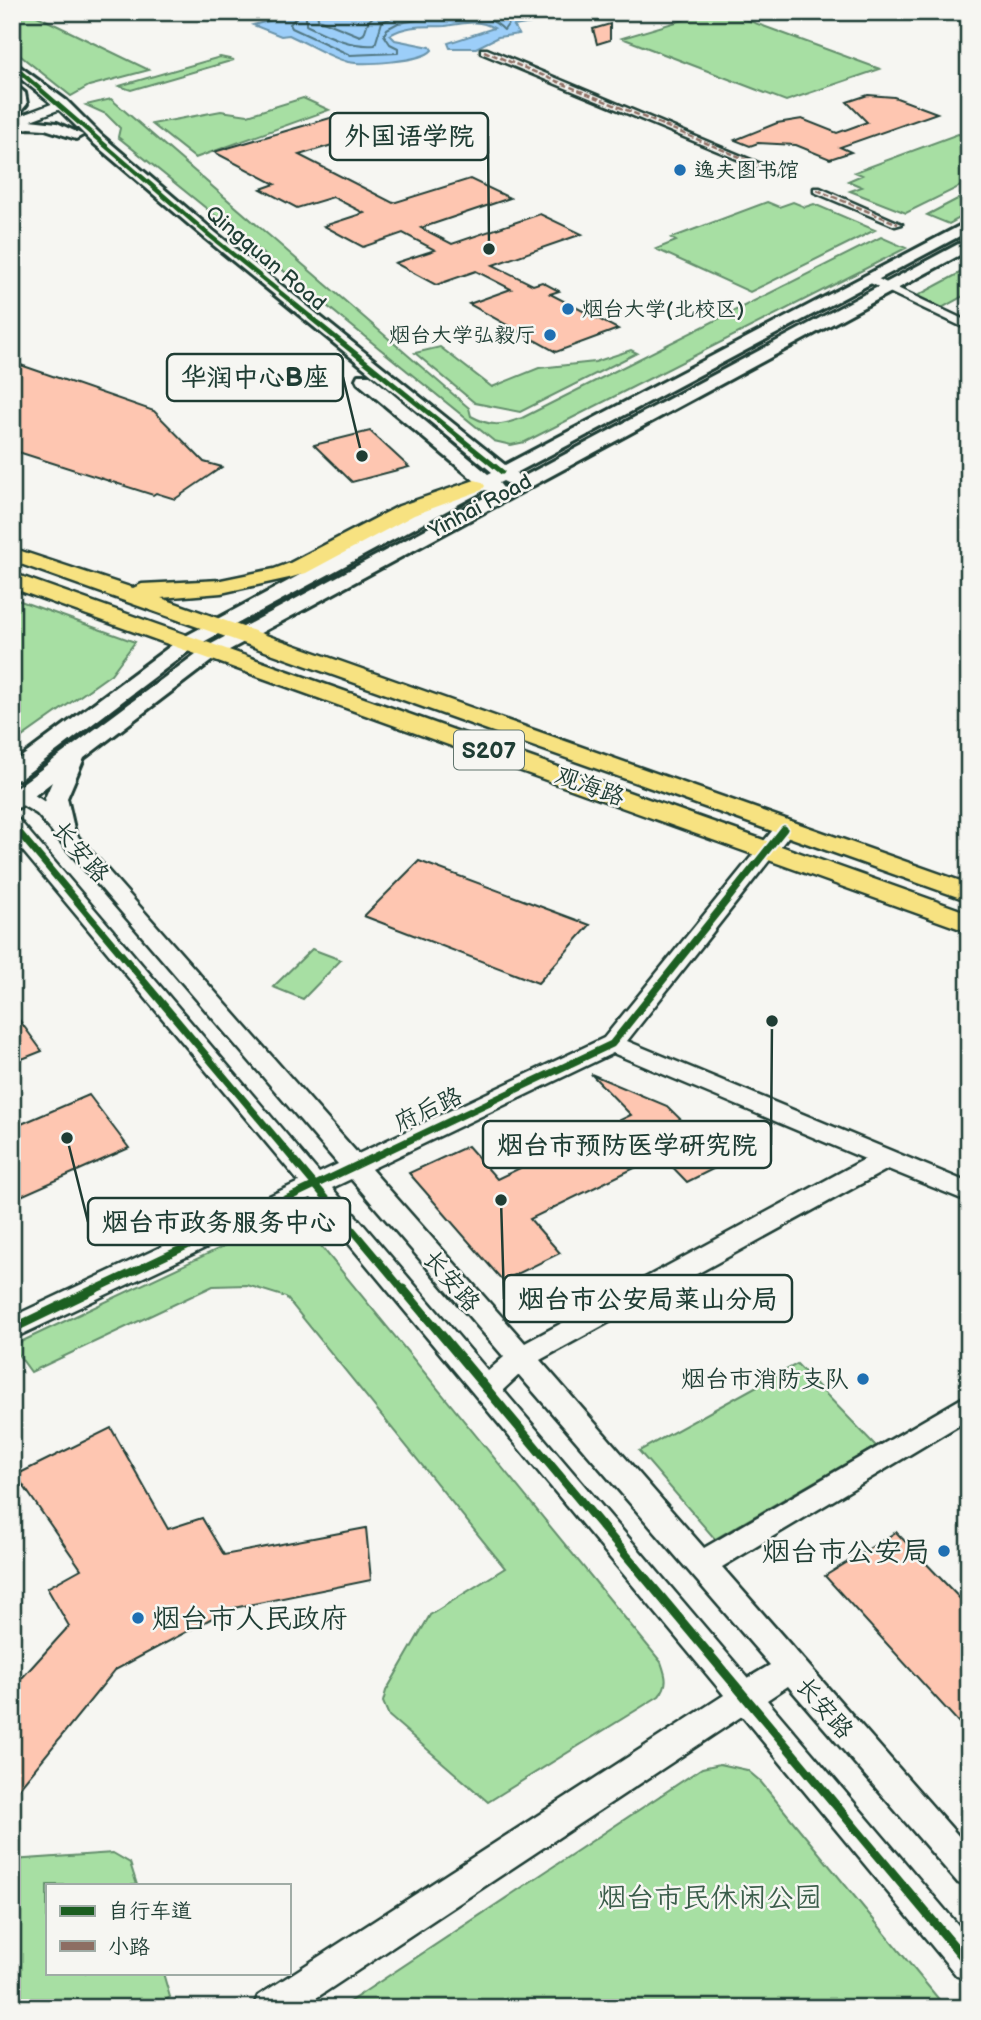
<svg xmlns="http://www.w3.org/2000/svg" width="981" height="2020" viewBox="0 0 981 2020" font-family="'Balsamiq Sans','LXGW WenKai TC',sans-serif">
	<style>
		.green { fill: #a7dfa3; stroke: #638e6c; stroke-width: 2 }
		.water { fill: #9ccef9; stroke: #6a94aa; stroke-width: 2 }
		.lines { fill: none; stroke-linecap: round; stroke-linejoin: round }
		.shore { stroke: #517783; stroke-width: 2 }
		.building { fill: #fec6b1; stroke: #1f3d34; stroke-width: 2 }
		.pedestrian-casing { stroke: #1f3d34; stroke-width: 5 }
		.minor-casing { stroke: #1f3d34; stroke-width: 5 }
		.tertiary-casing { stroke: #1f3d34; stroke-width: 5 }
		.secondary-casing { stroke: #1f3d34; stroke-width: 6 }
		.primary-casing { stroke: #1f3d34; stroke-width: 5 }
		.pedestrian { fill: #f6f6f2; fill-rule: evenodd }
		.minor { fill: #f6f6f2; fill-rule: evenodd }
		.tertiary { fill: #f6f6f2; fill-rule: evenodd }
		.secondary { fill: #f6f6f2; fill-rule: evenodd }
		.primary { fill: #f7e281; fill-rule: evenodd }
		.quiet { stroke: #8d6e63; stroke-width: 2.5; stroke-dasharray: 6 2.5; stroke-linecap: butt }
		.cycleway-far3-casing { stroke: #f6f6f2; stroke-width: 7 }
		.cycleway-far2-casing { stroke: #f6f6f2; stroke-width: 9 }
		.cycleway-far1-casing { stroke: #f6f6f2; stroke-width: 11 }
		.cycleway-casing { stroke: #f6f6f2; stroke-width: 13 }
		.cycleway-far3 { stroke: #1b5e20; stroke-width: 4.5 }
		.cycleway-far2 { stroke: #1b5e20; stroke-width: 5 }
		.cycleway-far1 { stroke: #1b5e20; stroke-width: 7 }
		.cycleway { stroke: #1b5e20; stroke-width: 9 }
		.poi-dot { fill: #1f6fb2; stroke: #f6f6f2; stroke-width: 2.5 }
		.labels { text-anchor: middle; stroke-width: 5; stroke-linejoin: round; paint-order: stroke }
		.far-poi-label { font-size: 21px; fill: #1f3d34; stroke: #f6f6f2; text-anchor: start }
		.far-street-label { font-size: 21px; fill: #1f3d34; stroke: #f6f6f2 }
		.shield { fill: #f6f6f2; stroke: #60746d; stroke-width: 2 }
		.shield-label { font-size: 23px; font-weight: bold; fill: #1f3d34 }
		.street-label { font-size: 24px; fill: #1f3d34; stroke: #f6f6f2 }
		.poi-label { font-size: 24px; fill: #1f3d34; stroke: #f6f6f2; text-anchor: end }
		.near-poi-label { font-size: 28px; fill: #1f3d34; stroke: #f6f6f2; text-anchor: end }
		.near-park-label { font-size: 28px; fill: #3a5d4a; stroke: #f6f6f2 }
		.leader { fill: none; stroke: #1f3d34; stroke-width: 2.5 }
		.callout-dot { fill: #1f3d34; stroke: #f6f6f2; stroke-width: 2.5 }
		.callout { fill: #f6f6f2; stroke: #1f3d34; stroke-width: 2.5 }
		.callout-label { font-size: 26px; text-anchor: middle; font-weight: bold; fill: #1f3d34 }
	</style>
	<rect width="100%" height="100%" fill="#f6f6f2"/>
	<filter id="ink" filterUnits="userSpaceOnUse"><feTurbulence type="fractalNoise" baseFrequency=".0143" numOctaves="2"/><feDisplacementMap in="SourceGraphic" scale="14" xChannelSelector="R" yChannelSelector="G"/><feConvolveMatrix kernelMatrix="1 2 1 2 8 2 1 2 1" color-interpolation-filters="sRGB"/></filter>
	<g filter="url(#ink)">
		<path class="green" d="M29,12L149,70L89,86L71,96L12,49V13Z
			M710,12H725L880,69L786,101L622,38Z
			M220,57L234,60L131,90L119,86Z
			M303,98L329,110L195,158L152,124L221,111L248,115Z
			M111,99L469,408L471,416C491,427 501,426 522,418L881,237L906,248L525,442L511,445L494,441L118,137L120,128L106,114L86,105Z
			M958,134L969,137V182L906,213L850,191L862,187L848,181L862,175L855,172Z
			M969,193V213L949,224L927,215Z
			M767,202L779,207L793,202L805,207L814,204L875,230L750,292L656,249L676,241L671,238Z
			M969,268V293L940,309L915,297Z
			M440,347L492,387L539,368L595,362L631,350L637,353L520,412L475,403L415,353Z
			M12,598L135,642L111,674L12,744Z
			M312,949L341,960L303,999L273,987Z
			M294,1222L308,1230L661,1662C666,1676 669,1684 659,1696L488,1802L389,1716L383,1702L386,1691L430,1615L505,1568L286,1297L247,1285L213,1286L31,1372L12,1346L273,1223Z
			M797,1364L876,1446L715,1539L639,1451Z
			M720,1764L747,1770L760,1781L946,2008H340L702,1768Z
			M113,1853L130,1863L137,1885H47V1973H163L170,1997L154,2008H12V1860Z"/>
		<path class="water" d="M303,12H542L548,18L543,21L514,26L519,34L498,37L476,48H450L448,43L494,28C476,18 463,24 445,26C426,27 408,24 390,35L395,40L430,47L432,50C422,62 363,65 348,62C328,57 307,43 289,35L281,36L253,25Z"/>
		<g class="lines">
			<path class="shore" d="M297,12L296,18L290,24L292,28L350,55L398,53V48L390,44L384,35L387,29L398,23C431,19 479,3 504,30L512,19L535,15L538,12
				M306,12V25C329,36 349,47 375,45L382,22L405,12
				M317,12L318,19L360,36L364,34L368,22L377,12"/>
		</g>
		<path class="building" d="M610,24V40L597,44L593,29Z
			M868,95L894,97L937,113L840,147L851,152L830,159L796,145L758,143L750,146L735,140L777,123L802,119L837,133L867,122L847,102Z
			M337,116L372,133L299,155L393,203L470,179L510,198L421,228L452,244L540,214L582,234L493,265L533,285L542,282L559,291L550,294L618,329L556,352L469,304L511,289L476,271L436,285L395,263L435,250L403,233L363,247L324,226L364,213L333,197L297,208L261,189L275,184L214,152Z
			M12,362L154,411L204,462L222,467L175,499L156,493L153,495L12,450Z
			M370,431L409,467L352,482L314,445Z
			M419,861L590,925L538,983L364,916Z
			M12,1010L42,1051L12,1063Z
			M591,1074L667,1106L725,1163L687,1182L661,1155L530,1219L560,1253L503,1281L409,1173L468,1146L497,1179L631,1115Z
			M89,1095L129,1148L12,1200V1128Z
			M111,1428L168,1529L202,1518L224,1555L366,1528L371,1580L229,1609L115,1670L12,1797V1689L69,1626L47,1588L81,1569L16,1475Z
			M896,1532L969,1608V1734L825,1576Z"/>
		<g class="lines">
			<g class="pedestrian-casing">
				<path id="pedestrian" d="M481,49H487L780,172L773,174L481,53Z
					M814,188H820L902,224L895,226L814,192Z"/>
			</g>
			<g class="minor-casing">
				<path id="minor" d="M864,276H872L969,322V330L864,280Z"/>
			</g>
			<g class="tertiary-casing">
				<path id="tertiary" d="M62,100L66,101V107L12,127V119Z
					M12,787L28,791L51,806L358,1154L604,1038L777,825H791L794,829L791,833L627,1041L969,1183V1202L888,1169L540,1360L704,1548L969,1394V1419L722,1567L969,1848V1887L958,1883L788,1686L767,1700L969,1938V1980L957,1976L742,1716L301,2008H253L258,1996L724,1695L311,1198L12,1339V1317L299,1182L12,838V818L19,820L319,1173L338,1164L37,814L12,799ZM613,1053L865,1159L525,1343L371,1169ZM351,1179L504,1357L488,1371L332,1188ZM519,1375L770,1665L748,1678L503,1390Z"/>
			</g>
			<g class="secondary-casing">
				<path id="secondary" d="M12,61L67,101L101,135L216,233L505,465L969,221V231L516,473L521,478L964,241L969,240V250L218,656L84,758L67,798L75,833L72,838H56L53,833L45,798L52,782L20,807L12,809V791L204,648L493,493L485,490L194,647L20,779L12,780V764L180,639L475,481L358,383L356,379L358,375H370L488,474L492,472L206,239L91,141L57,107L12,72ZM503,481L509,484L503,488L499,483Z
					M12,83L25,93L27,104L17,116L12,117Z
					M29,120L57,123L83,135L76,139L45,129L29,128L12,131V123Z"/>
			</g>
			<g class="primary-casing">
				<path id="primary" d="M475,480L482,482L485,486L482,490L414,515L306,573L289,578L221,593L161,598L969,884V901L12,561V548L133,588L142,584L221,580L274,569L290,563L399,506Z
					M12,573L969,913V932L12,588Z"/>
			</g>
			<use href="#pedestrian" class="pedestrian"/>
			<use href="#minor" class="minor"/>
			<use href="#tertiary" class="tertiary"/>
			<use href="#secondary" class="secondary"/>
			<use href="#primary" class="primary"/>
			<path class="quiet" d="M484,51L776,172
				M817,190L898,224"/>
			<g class="cycleway-far3-casing">
				<path id="cycleway-far3" d="M12,65L209,235L313,319"/>
			</g>
			<g class="cycleway-far2-casing">
				<path id="cycleway-far2" d="M310,317L502,472"/>
			</g>
			<g class="cycleway-far1-casing">
				<path id="cycleway-far1" d="M12,824L404,1291
					M92,1291L612,1044L784,829"/>
			</g>
			<g class="cycleway-casing">
				<path id="cycleway" d="M403,1289L969,1964
					M12,1329L95,1289"/>
			</g>
			<use href="#cycleway-far3" class="cycleway-far3"/>
			<use href="#cycleway-far2" class="cycleway-far2"/>
			<use href="#cycleway-far1" class="cycleway-far1"/>
			<use href="#cycleway" class="cycleway"/>
		</g>
	</g>
	<g class="poi-dot">
		<circle cx="680" cy="170" r="7"/>
		<circle cx="568" cy="309" r="7"/>
		<circle cx="550" cy="335" r="7"/>
		<circle cx="863" cy="1379" r="7"/>
		<circle cx="944" cy="1551" r="7"/>
		<circle cx="138" cy="1618" r="7"/>
	</g>
	<g class="labels">
		<g class="far-poi-label">
			<text x="694" y="177">逸夫图书馆</text>
			<text x="582" y="316">烟台大学(北校区)</text>
			<text x="536" y="342" text-anchor="end">烟台大学弘毅厅</text>
		</g>
		<g class="far-street-label">
			<text transform="translate(266 258) rotate(40)" y="7">Qingquan Road</text>
			<text transform="translate(480 506) rotate(-28)" y="7">Yinhai Road</text>
		</g>
		<rect class="shield" x="454" y="730.5" width="70" height="39" rx="5"/>
		<g class="shield-label">
			<text x="489" y="758">S207</text>
		</g>
		<g class="street-label">
			<text transform="translate(590 786) rotate(20)" y="8">观海路</text>
			<text transform="translate(81 852) rotate(49)" y="8">长安路</text>
			<text transform="translate(428 1109) rotate(-25)" y="8">府后路</text>
			<text transform="translate(452 1281) rotate(49)" y="8">长安路</text>
			<text transform="translate(825 1708) rotate(49)" y="8">长安路</text>
		</g>
		<g class="poi-label">
			<text x="849" y="1387">烟台市消防支队</text>
		</g>
		<g class="near-poi-label">
			<text x="930" y="1561">烟台市公安局</text>
			<text x="152" y="1628" text-anchor="start">烟台市人民政府</text>
		</g>
		<g class="near-park-label">
			<text x="710" y="1907">烟台市民休闲公园</text>
		</g>
	</g>
	<path class="leader" d="M489 249L488 136M362 456L343 377M772 1021L771 1145M67 1138L88 1222M501 1200L504 1299"/>
	<g class="callout-dot">
		<circle cx="489" cy="249" r="7"/>
		<circle cx="362" cy="456" r="7"/>
		<circle cx="772" cy="1021" r="7"/>
		<circle cx="67" cy="1138" r="7"/>
		<circle cx="501" cy="1200" r="7"/>
	</g>
	<g class="callout">
		<rect x="330" y="113" width="158" height="47" rx="7"/>
		<rect x="167" y="354" width="176" height="47" rx="7"/>
		<rect x="483" y="1121" width="288" height="47" rx="7"/>
		<rect x="88" y="1198" width="262" height="47" rx="7"/>
		<rect x="504" y="1275" width="288" height="47" rx="7"/>
	</g>
	<g class="callout-label">
		<text x="409" y="145">外国语学院</text>
		<text x="255" y="386">华润中心B座</text>
		<text x="627" y="1154">烟台市预防医学研究院</text>
		<text x="219" y="1231">烟台市政务服务中心</text>
		<text x="648" y="1308">烟台市公安局莱山分局</text>
	</g>
	<rect width="981" height="2020" fill="none" stroke="#f6f6f2" stroke-width="42"/>
	<rect x="21" y="21" width="939" height="1978" fill="none" stroke="#1f3d34" stroke-width="2.5" filter="url(#ink)"/>
	<rect x="46" y="1884" width="245" height="91" fill="#f6f6f2" stroke="#a0aca6" stroke-width="2"/>
	<rect x="60" y="1906" width="35" height="10" fill="#1b5e20" stroke="#a0aca6" stroke-width="2"/>
	<text x="108" y="1918" font-size="21" fill="#1f3d34">自行车道</text>
	<rect x="60" y="1941" width="35" height="10" fill="#8d6e63" stroke="#a0aca6" stroke-width="2"/>
	<text x="108" y="1954" font-size="21" fill="#1f3d34">小路</text>
</svg>
